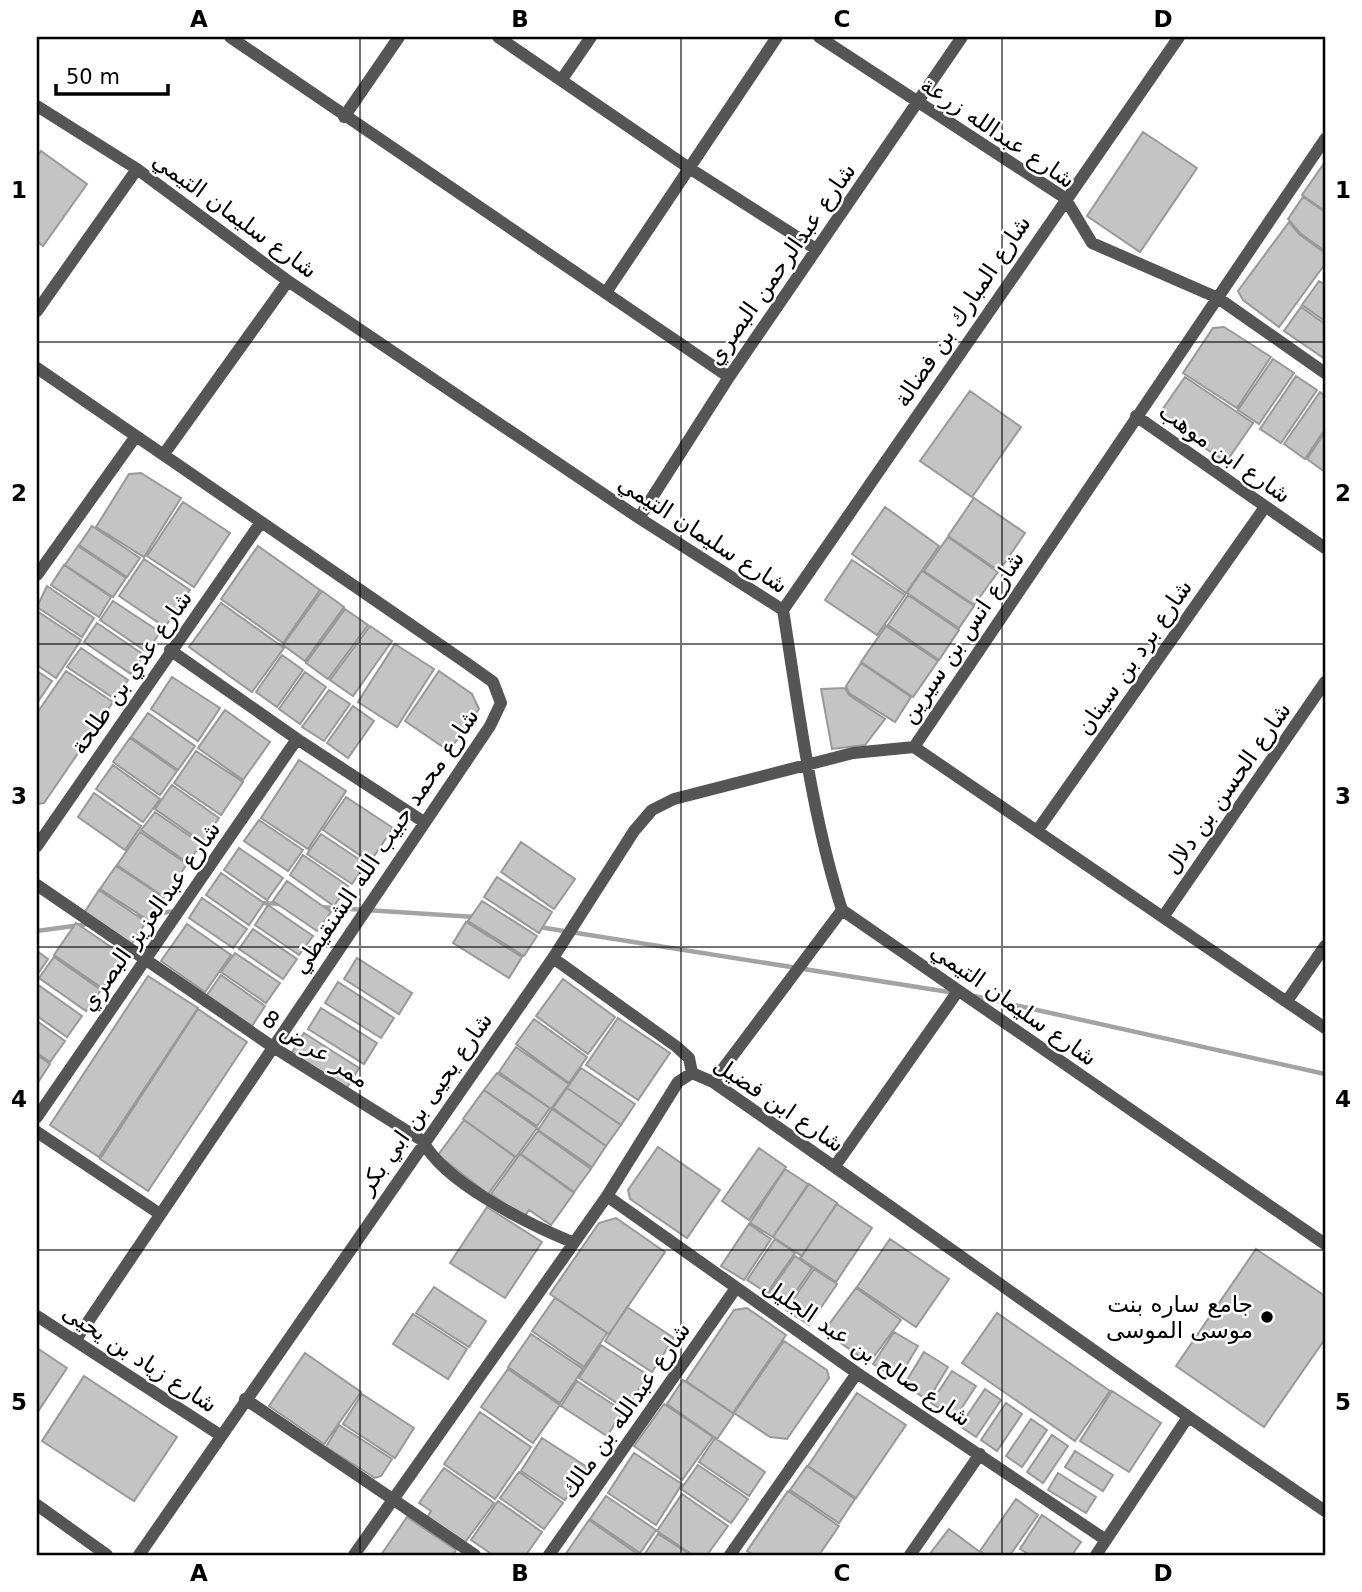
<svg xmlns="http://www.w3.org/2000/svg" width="1362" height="1592" viewBox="0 0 1362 1592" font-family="'DejaVu Sans','Noto Naskh Arabic',sans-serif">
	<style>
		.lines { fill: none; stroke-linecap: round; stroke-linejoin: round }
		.stream { stroke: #a3a3a3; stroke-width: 4.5 }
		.building { fill: #c4c4c4; stroke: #999; stroke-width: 2 }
		.street { stroke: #555; stroke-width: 12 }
		.grid { fill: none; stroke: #000; stroke-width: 2; stroke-opacity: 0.55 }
		.poi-dot { fill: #000; stroke: #fff; stroke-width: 2.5 }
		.labels { text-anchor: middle; stroke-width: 5; stroke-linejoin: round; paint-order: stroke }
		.street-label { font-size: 23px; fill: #000; stroke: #fff }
		.poi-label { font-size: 23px; fill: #000; stroke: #fff; text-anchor: end }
		.neatline { fill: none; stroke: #000; stroke-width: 2.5 }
		.grid-label { font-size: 23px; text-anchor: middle; font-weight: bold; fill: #000 }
	</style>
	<rect width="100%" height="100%" fill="#fff"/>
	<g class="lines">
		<path class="stream" d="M260,903L283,904
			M319,907L475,917
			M135,917L175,911
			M539,927L955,993
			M37,931L88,924
			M974,996L1325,1074"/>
	</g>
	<path class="building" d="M1143,132L1197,168L1140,252L1087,216Z
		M41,151L87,184L43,246L37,241V157Z
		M1325,162V211L1302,195Z
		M1303,197L1325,212V251L1301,234L1288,219Z
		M1289,222L1300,235L1325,253V264L1279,327L1243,300L1238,291Z
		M1319,281L1325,285V321L1302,305Z
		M1301,307L1325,324V359L1284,331Z
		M1224,327L1271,357L1237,408L1183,373L1213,328Z
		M1273,359L1294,373L1259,424L1238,410Z
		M1296,376L1317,390L1281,443L1260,429Z
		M1185,377L1253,423L1226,462L1163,420L1162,410Z
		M970,391L1021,427L972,497L920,461Z
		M1320,392L1325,396V429L1305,459L1284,444Z
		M1325,432V472L1307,459Z
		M141,473L181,498L144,557L96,527L129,474Z
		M974,498L1025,533L999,571L948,536Z
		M183,502L230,533L194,587L147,556Z
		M885,507L939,546L906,593L852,554Z
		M92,526L140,558L127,577L79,545Z
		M948,537L998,572L974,605L924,571Z
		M78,546L126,578L113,597L65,565Z
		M258,546L320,590L283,643L221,599Z
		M144,559L190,590L165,627L119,596Z
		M852,560L905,595L877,635L825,600Z
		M64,565L111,597L99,617L51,585Z
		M922,571L974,606L959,628L907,593Z
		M47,586L94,618L82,637L37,607Z
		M322,591L344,607L305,661L283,645Z
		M908,595L959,630L939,660L888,625Z
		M113,601L160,632L147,652L100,620Z
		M221,603L284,648L252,692L189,647Z
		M345,609L368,625L328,679L306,663Z
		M37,611L81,640L56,678L37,665Z
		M97,623L144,655L131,674L84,642Z
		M370,626L392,641L353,696L330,680Z
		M886,626L938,661L913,697L861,662Z
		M395,644L434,669L397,727L358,702Z
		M81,648L128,680L115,699L67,667Z
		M282,655L303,670L277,707L256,692Z
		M861,663L911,697L895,722L849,693L846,686Z
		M37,671L52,681L37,703Z
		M66,671L113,702L44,803L37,804V713Z
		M439,671L472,694L479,709L449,751L405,721Z
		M305,672L326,687L300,724L279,709Z
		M172,677L220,708L198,741L151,709Z
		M845,688L849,695L885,719L865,745L832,749L821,689Z
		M329,690L350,704L324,741L302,727Z
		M353,706L374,721L348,758L327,743Z
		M225,710L270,742L243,780L198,748Z
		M148,713L195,746L178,770L131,737Z
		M130,738L177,771L160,795L113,762Z
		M196,751L243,782L221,815L174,783Z
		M299,760L346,791L308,849L261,818Z
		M113,765L160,799L143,822L96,789Z
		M172,785L219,818L202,842L155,809Z
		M94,793L141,826L125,850L78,817Z
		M346,797L393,828L370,862L323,830Z
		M155,812L201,844L188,863L141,830Z
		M259,820L303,850L288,871L244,841Z
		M140,832L187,864L164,897L117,865Z
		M321,834L366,864L352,884L307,854Z
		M521,842L575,879L554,909L501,872Z
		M239,848L283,878L267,900L224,870Z
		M303,855L348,886L334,906L290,875Z
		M116,866L163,897L148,920L100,889Z
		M221,873L264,903L249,925L206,895Z
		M497,877L552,912L539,933L484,897Z
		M287,881L331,912L317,931L273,901Z
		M99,890L146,922L131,945L84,913Z
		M202,898L247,929L233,948L189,918Z
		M482,901L537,936L524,956L468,921Z
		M268,905L313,936L299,955L255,925Z
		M466,922L522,957L509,978L453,943Z
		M76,923L124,956L102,988L54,955Z
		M187,924L231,955L205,992L161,961Z
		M253,929L297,959L283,979L239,949Z
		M37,951L48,959L37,975Z
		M235,953L280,983L266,1003L221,972Z
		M54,957L101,990L86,1011L39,978Z
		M357,958L412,993L399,1014L344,979Z
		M221,975L265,1006L252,1026L207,995Z
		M148,976L198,1008L99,1157L50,1125Z
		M563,979L615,1017L588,1054L536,1016Z
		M338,982L394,1018L381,1038L325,1003Z
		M37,984L82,1016L67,1037L37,1016Z
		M321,1008L377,1043L364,1064L308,1029Z
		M198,1009L247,1042L148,1191L100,1159Z
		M618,1018L670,1053L638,1100L586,1065Z
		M534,1019L587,1057L569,1083L516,1044Z
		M37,1021L65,1041L50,1062L37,1053Z
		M304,1033L359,1068L346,1089L291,1054Z
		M516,1047L569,1084L551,1109L499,1072Z
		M37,1055L50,1064L37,1084Z
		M581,1068L635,1104L621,1125L567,1088Z
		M497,1073L550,1108L537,1126L484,1090Z
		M567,1088L621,1125L606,1146L553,1108Z
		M484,1090L537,1128L516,1157L463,1119Z
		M552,1109L606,1146L592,1167L538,1130Z
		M464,1120L515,1157L488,1194L438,1155Z
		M538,1131L591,1169L574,1192L521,1154Z
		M658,1147L720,1190L687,1238L630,1199L628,1190Z
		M759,1148L786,1167L749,1220L722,1201Z
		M520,1154L574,1193L551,1225L529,1210L524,1217L491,1194Z
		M785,1169L808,1184L773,1237L750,1223Z
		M809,1184L837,1203L802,1256L773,1237Z
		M837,1204L872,1228L836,1282L800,1258Z
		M487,1207L542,1242L505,1298L450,1263Z
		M616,1218L665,1252L609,1334L550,1294L599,1223Z
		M749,1224L771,1239L744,1280L721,1266Z
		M775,1239L795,1253L767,1293L747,1280Z
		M890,1239L949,1279L916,1327L857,1287Z
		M1256,1249L1325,1296V1339L1264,1427L1176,1366Z
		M795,1256L812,1268L786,1306L768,1294Z
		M814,1269L837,1284L809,1325L786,1310Z
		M434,1287L486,1321L469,1347L416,1313Z
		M856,1288L901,1320L869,1363L824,1331Z
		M555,1298L607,1333L584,1367L532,1331Z
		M627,1307L674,1338L652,1372L605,1341Z
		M747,1308L786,1335L733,1413L686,1381L734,1310Z
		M997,1313L1110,1391L1075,1441L962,1363Z
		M413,1314L467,1349L448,1379L393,1344Z
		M894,1332L918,1346L898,1379L873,1364Z
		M531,1334L583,1369L560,1403L508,1367Z
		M784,1341L827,1370L829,1378L787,1439L770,1437L734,1413Z
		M601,1345L648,1375L626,1409L579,1378Z
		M37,1348L67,1368L37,1413Z
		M924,1352L948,1367L928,1400L904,1385Z
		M305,1353L361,1392L324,1444L269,1406Z
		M508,1369L560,1405L533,1443L481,1407Z
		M952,1371L976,1386L955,1418L931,1403Z
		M84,1376L177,1437L134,1501L42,1441Z
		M683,1380L734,1414L717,1439L667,1404Z
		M577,1381L623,1411L607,1436L561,1406Z
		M985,1389L1001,1400L976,1437L960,1426Z
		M1112,1391L1161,1423L1129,1472L1080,1441Z
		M857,1393L906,1425L856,1498L808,1466Z
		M362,1394L414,1428L395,1458L343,1424Z
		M1006,1403L1022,1414L997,1451L981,1440Z
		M664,1404L713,1437L682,1480L634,1446Z
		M480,1412L531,1447L495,1499L444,1464Z
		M1031,1419L1047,1430L1022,1467L1006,1456Z
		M339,1425L392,1459L381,1476L375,1478L326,1447Z
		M1052,1435L1068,1446L1043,1483L1027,1472Z
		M542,1438L587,1467L565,1500L521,1471Z
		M715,1438L765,1472L749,1496L699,1462Z
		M1075,1451L1113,1475L1103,1491L1065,1467Z
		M634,1453L682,1484L656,1525L608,1493Z
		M698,1465L748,1499L731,1523L681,1489Z
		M807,1466L855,1499L839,1523L790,1490Z
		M444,1468L494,1503L463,1545L426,1519L431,1511L419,1503Z
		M519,1472L563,1503L544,1529L500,1498Z
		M1058,1473L1096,1497L1086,1513L1048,1490Z
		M788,1491L839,1526L819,1555H754L747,1551Z
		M682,1494L728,1526L707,1555H693L657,1531Z
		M606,1496L656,1530L640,1553L590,1519Z
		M1016,1499L1038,1515L1010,1555H986L980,1551Z
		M498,1501L542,1532L526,1555H493L471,1540Z
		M1042,1515L1081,1542L1072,1555H1030L1020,1549Z
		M407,1517L456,1550L453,1555H381Z
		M589,1520L639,1555H565Z
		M949,1529L984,1555H929Z
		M658,1534L691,1555H644Z"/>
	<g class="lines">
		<path class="street" d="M230,37L729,377
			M498,37L689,168L816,249
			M819,37L1065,198L1092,243L1218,298L1325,373
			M562,79L591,37
			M37,106L137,169L288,281L639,518L783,610C799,710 811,813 842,910L1325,1244
			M344,117L399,37
			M1325,139L914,747L1325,1028
			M607,291L777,37
			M37,311L137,169
			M37,368L465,662L493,682L501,703L490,726L75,1341
			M1136,416L1325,548
			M164,454L288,281
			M639,518L729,377L962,37
			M37,575L136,436
			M783,610L1179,37
			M170,650L297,739L424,822
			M1037,831L1265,507
			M37,846L261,522
			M37,885L273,1047L423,1141C443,1182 530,1225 572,1242
			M1163,917L1325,682
			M553,958L677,1047L689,1058L692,1073
			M1287,1001L1325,946
			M713,1082L842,910
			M37,1117L297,739
			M37,1132L160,1214
			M835,1166L958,991
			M607,1196L857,1373L1106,1540
			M37,1316L220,1435
			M245,1399L475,1555
			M37,1505L107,1555
			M139,1555L553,958L634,831L652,810L674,799L853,753L914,747
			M354,1555L607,1196L678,1082L692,1073L713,1082C918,1224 1119,1371 1325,1511
			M549,1555L736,1288
			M730,1555L857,1373
			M910,1555L980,1454
			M1096,1555L1188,1417"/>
	</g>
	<path class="grid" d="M360,37V1555M681,37V1555M1002,37V1555M37,342H1325M37,644H1325M37,947H1325M37,1250H1325"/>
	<circle class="poi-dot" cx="1267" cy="1317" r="7"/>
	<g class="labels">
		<g class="street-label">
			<text transform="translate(998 132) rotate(34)" y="8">شارع عبدالله زرعة</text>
			<text transform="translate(235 215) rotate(36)" y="8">شارع سليمان التيمي</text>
			<text transform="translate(781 264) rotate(-55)" y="8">شارع عبدالرحمن البصري</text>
			<text transform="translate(962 311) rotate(-56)" y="8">شارع المبارك بن فضالة</text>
			<text transform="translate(1225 453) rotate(35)" y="8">شارع ابن موهب</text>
			<text transform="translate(703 534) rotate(33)" y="8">شارع سليمان التيمي</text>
			<text transform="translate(962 637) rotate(-56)" y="8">شارع انس بن سيرين</text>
			<text transform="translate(1134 657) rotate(-55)" y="8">شارع برد بن سينان</text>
			<text transform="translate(131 672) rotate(-55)" y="8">شارع عدي بن طلحة</text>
			<text transform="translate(1227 788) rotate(-55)" y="8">شارع الحسن بن دلال</text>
			<text transform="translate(385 841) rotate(-56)" y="8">شارع محمد حبيب الله الشنقيطي</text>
			<text transform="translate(150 916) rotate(-55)" y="8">شارع عبدالعزيز البصري</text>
			<text transform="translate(1014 1004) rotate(35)" y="8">شارع سليمان التيمي</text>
			<text transform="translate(316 1049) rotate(33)" y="8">ممر عرض 8</text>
			<text transform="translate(425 1103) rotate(-55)" y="8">شارع يحيى بن ابي بكر</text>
			<text transform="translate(779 1104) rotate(34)" y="8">شارع ابن فضيل</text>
			<text transform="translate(867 1352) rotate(34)" y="8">شارع صالح بن عبد الجليل</text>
			<text transform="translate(140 1358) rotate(33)" y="8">شارع زياد بن يحيى</text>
			<text transform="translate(625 1410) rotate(-55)" y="8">شارع عبدالله بن مالك</text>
		</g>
		<g class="poi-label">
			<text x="1253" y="1312">جامع ساره بنت<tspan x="1253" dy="26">موسى الموسى</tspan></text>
		</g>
	</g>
	<rect width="1362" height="1592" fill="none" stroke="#ffffff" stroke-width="77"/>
	<path d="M56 84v10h112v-10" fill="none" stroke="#000000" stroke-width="3.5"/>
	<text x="66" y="84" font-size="21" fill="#000000" stroke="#ffffff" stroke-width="5" paint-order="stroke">50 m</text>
	<rect x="38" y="38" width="1286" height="1516" class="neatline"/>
	<g class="grid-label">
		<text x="199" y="27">A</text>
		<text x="520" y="27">B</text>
		<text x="842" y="27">C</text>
		<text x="1163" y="27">D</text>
		<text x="19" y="198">1</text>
		<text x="1343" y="198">1</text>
		<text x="19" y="501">2</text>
		<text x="1343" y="501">2</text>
		<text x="19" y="804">3</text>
		<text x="1343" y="804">3</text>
		<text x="19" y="1107">4</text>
		<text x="1343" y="1107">4</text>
		<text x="19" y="1410">5</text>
		<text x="1343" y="1410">5</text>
		<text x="199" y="1581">A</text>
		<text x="520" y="1581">B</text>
		<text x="842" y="1581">C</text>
		<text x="1163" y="1581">D</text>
	</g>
</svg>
